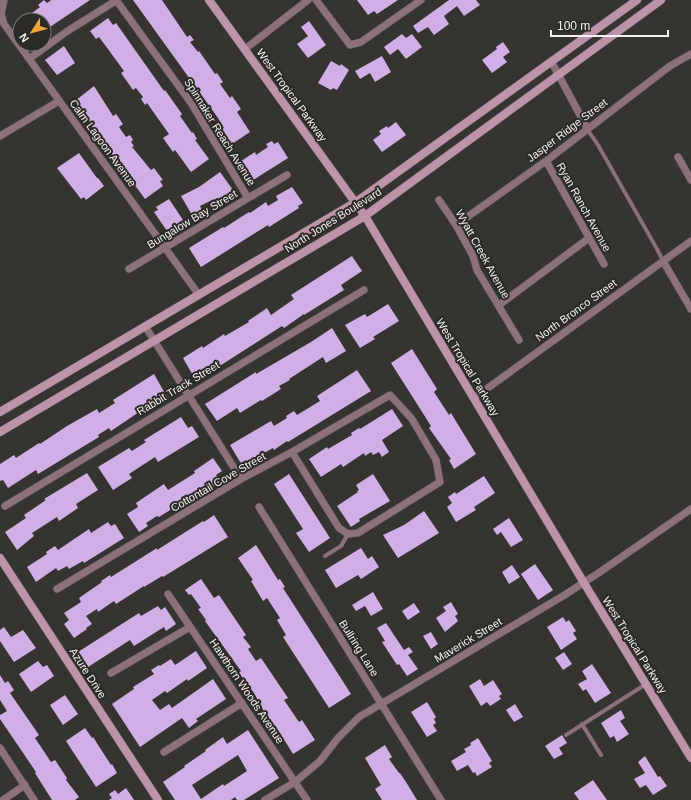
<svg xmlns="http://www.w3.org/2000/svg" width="691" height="800" viewBox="0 0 691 800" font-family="Arial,sans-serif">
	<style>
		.building { fill: #d0afe6; fill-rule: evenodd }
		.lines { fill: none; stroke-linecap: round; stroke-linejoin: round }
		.lane-casing { stroke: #54524f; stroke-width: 4.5 }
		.street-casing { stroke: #54524f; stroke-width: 8 }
		.secondary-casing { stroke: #54524f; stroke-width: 9 }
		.lane { stroke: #8c717d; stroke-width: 3.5 }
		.street { stroke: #8c717d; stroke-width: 7 }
		.secondary { stroke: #bd93a7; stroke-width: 8 }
		.labels { text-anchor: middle; stroke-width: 4; stroke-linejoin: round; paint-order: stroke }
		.street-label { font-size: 11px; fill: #f4f2ef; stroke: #2c2a26 }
	</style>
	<rect width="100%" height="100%" fill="#363430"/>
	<path class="building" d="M44,0L47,3L51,0H90L44,31V20H23L40,7L38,5Z
		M133,0H162L187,37L190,35L194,40L190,42L198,52L199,51L215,74L217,73L223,82L220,84L230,98L232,96L241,109L237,112L250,132L232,144L222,129L224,128L218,118Z
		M357,0H398L377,14L374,11L368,15Z
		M449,0H476L480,5L464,16L457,6L444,16L449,24L434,35L428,27L418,33L413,26Z
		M108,18L113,25L116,23L164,91L165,90L182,114L180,116L192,133L193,132L197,139L195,140L209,159L191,172L175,150L173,152L163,138L169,134L147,103L145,105L141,99L143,97L136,88L133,90L121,73L124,71L105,45L99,37L96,39L90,31Z
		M309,21L326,45L308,58L297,44L308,36L301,27Z
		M402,34L406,38L412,34L422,47L406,59L398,49L390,55L384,47Z
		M503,42L510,52L503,57L507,62L492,73L482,60L497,49L496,47Z
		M64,46L75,63L57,75L45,60Z
		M382,56L391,72L375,82L370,73L360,79L355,71Z
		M331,61L340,66L341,64L349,70L337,90L333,88L331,90L318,83Z
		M94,86L113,116L116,114L123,124L119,127L126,137L130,135L133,140L131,142L134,146L132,147L151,170L154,168L163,180L160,181L163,186L145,199L90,124L91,123L75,101Z
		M396,122L406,135L382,152L373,140L381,134L379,131L387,126L388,128Z
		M272,141L274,144L278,142L288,158L250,182L238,163L255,152L256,155L268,147L266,144Z
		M79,153L97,178H98L104,186L86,200L84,197L81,199L57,168Z
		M220,172L233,190L216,202L214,199L200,206L202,210L192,215L181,196L199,187Z
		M292,187L303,203L298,206L299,208L269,227L268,225L201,267L189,248L223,227L224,228L249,212L250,213L266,202L268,206L278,200L276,196Z
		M169,199L183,220L167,231L154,212L158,210L156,207Z
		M352,256L362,271L341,285L344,290L304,315V314L284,328L282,326L218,367L217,366L195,379L183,358L202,346L203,348L224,334L225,336L249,322L248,321L267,308L271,315L294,299L291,295Z
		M388,304L399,321L373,337L375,339L360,348L345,325L365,314L367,317Z
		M332,328L346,351L326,363L323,357L289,379L290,380L279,386L281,389L262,401L261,400L240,413L237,408L217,421L205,404L256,372V374L311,342Z
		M412,349L437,389L434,392L449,415L451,413L476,454L454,469L449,460L451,459L429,428L431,426L391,363Z
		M357,370L371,391L288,442L287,441L274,450L273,448L250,461L251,463L243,467L230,445L271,421L274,426L287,418L286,416L294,411L297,415L320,401L317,396Z
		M154,374L167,397L145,408L111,431L109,428L98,435L99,437L38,474L36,470L8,488L3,480L0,481V464L14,455L16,458L39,443L40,444L67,426L97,409L99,413L115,403L113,400Z
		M392,409L403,426L382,440L389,452L382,457L379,452L373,455L371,452L365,456L364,453L343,467L341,464L321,477L309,459L327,447L328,449L352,435L351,433L359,428L360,429Z
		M181,417L188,428L192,426L199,437L158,462L155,457L129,474L132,478L113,490L98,467L129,448L132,451L146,442L144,440Z
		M213,458L222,471L216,475L221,482L212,488L209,484L193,495L195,498L185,504L183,502L159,517L157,516L146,523L148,526L139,532L127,514L138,507L136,503L164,484L168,490L195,473L194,471Z
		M87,473L98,490L76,504L78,508L59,521L57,517L32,533L34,536L17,550L5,532L26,518L24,515L46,500L44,499Z
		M289,474L330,538L309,552L296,533L303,529L274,484Z
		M373,474L390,501L359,519L360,521L351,527L337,506L358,492L357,491L359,490L356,485Z
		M484,476L495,493L474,507L476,510L456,522L447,507L452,503L448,497L455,492L456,494Z
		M424,511L439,533L398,558L383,535L404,525Z
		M214,515L228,537L163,577L162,576L144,587V586L116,604L114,601L98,612L97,609L86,616L92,624L86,628L87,629L74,638L64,624L69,620L64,613L81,602L79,598L102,582L101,581L110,575L111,577L157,548V550L203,521L204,522Z
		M509,518L523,540L511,547L501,532L497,535L493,529Z
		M108,522L111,526L115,524L124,538L84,563L83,561L69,569L67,566L58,571L56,568L36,582L27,567L47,554L46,552L55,546L58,550L89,529L91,533Z
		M256,545L278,580L280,579L285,587L283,588L351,694L329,708L283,637L286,635L277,620L280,618L267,598L263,601L251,581L253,580L238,558Z
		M361,548L368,559L372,556L379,567L361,579L358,575L336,588L325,570Z
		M535,564L553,590L538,600L521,574Z
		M512,565L520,577L509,584L502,572Z
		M201,579L214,598L219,595L246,635L243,637L251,647L248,649L256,661L261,658L288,698L284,700L299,722L302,720L315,740L293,754L275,725L274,727L267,717L254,693L239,673L241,671L205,621L206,620L198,609L201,608L191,594L189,595L185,590Z
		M373,592L383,609L371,616L365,606L356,611L352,605Z
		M451,602L458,614L455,616L458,621L445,632L436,618L446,611L443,607Z
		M414,603L420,612L408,620L402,611Z
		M158,606L161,610L165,607L176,624L166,631L164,627L134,646L130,640L88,667L78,652L139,613L141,616Z
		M563,617L566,622L569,620L576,631L573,633L577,639L561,650L547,627Z
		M386,623L404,650L409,647L413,652L408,655L418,669L407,676L399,664L397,665L382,642L385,641L377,628Z
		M4,627L11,637L23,630L36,648L14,662L0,641V630Z
		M431,632L438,644L431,649L423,636Z
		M196,651L207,668L188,681L187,679L167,693L165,691L152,700L160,710L169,704L172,708L213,679L226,699L196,719L198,721L189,728L182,718L140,747L112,704L134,689L133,687L154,674L151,670L159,665L160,666L171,659L175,665Z
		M564,652L572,664L563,670L555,658Z
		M38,661L43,667L47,665L54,676L31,692L19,674Z
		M592,664L611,693L595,703L586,689L583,691L578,684L587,679L582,671Z
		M0,675L5,683L8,681L14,690L10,693L39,735L35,738L51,762L55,760L67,778L66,780L79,797L75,800H52L35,773L36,772L0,719V715L7,711L0,700Z
		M480,679L484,686L493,680L502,694L499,696L501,699L490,706L487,702L481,706L469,686Z
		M65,695L78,714L63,725L50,705Z
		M427,702L436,717L434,719L436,723L433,725L437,731L427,737L411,712Z
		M515,704L523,717L514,722L506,710Z
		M621,710L625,718L620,721L629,734L617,742L614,736L610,738L601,723Z
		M85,728L92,738L93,737L111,765L112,764L117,773L96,787L66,741Z
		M248,730L279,778L244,800H237L235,797L231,800H175L163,782L185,767L184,766L206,751L205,750L223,737L227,744ZM238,755L247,771L224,786L223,784L201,799L192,785Z
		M562,735L567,743L559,748L563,754L554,759L545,746Z
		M478,738L492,761L489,763L492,767L477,776L475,772L473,773L468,765L457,771L451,761L466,752L464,749L471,745L470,743Z
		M385,745L392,757L389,759L399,773H400L406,782L417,800H382L375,789L381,785L365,758Z
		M645,756L658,777L660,776L667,786L653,795L646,785L640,788L634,779L645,773L638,762Z
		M593,780L607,800H579L574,793Z
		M126,788L134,800H109L112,798L109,794L115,790L118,794Z"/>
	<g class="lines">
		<g class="lane-casing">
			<path id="lane" d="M587,129L598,145L657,249L663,261
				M325,556L341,546L348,534
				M582,724L601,755
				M566,735L646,684"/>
		</g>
		<g class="street-casing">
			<path id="street" d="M4,0L1,14L4,24L199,295
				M116,0L191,103L248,198
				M316,0L350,45L361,42L421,0
				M245,49L308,0
				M29,59L66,32L117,0
				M551,61L587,128
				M0,136L59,101
				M678,157L691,180
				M546,161L604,264
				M439,200L456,225L473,256L477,270L519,340
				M456,225L546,161L670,66L691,54
				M663,261L691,309
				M129,269L287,175
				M499,305L589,238
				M145,326L241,479
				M474,398L691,241
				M5,506L364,290
				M259,507L441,800
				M57,589L241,479L292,452L390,395L412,419L436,460L440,482L358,533L348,534L339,528L292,452
				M168,594L307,800
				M111,673L190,627
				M0,748L34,800
				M164,752L242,703
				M3,800L25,785
				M265,800L295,782L320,761L338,738L359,717L563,596L600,572L691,509"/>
		</g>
		<g class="secondary-casing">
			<path id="secondary" d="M209,0L365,216L584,583L691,758
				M0,412L356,202L637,0
				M0,432L365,216L661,0
				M0,558L158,800"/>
		</g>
		<use href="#lane" class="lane"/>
		<use href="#street" class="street"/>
		<use href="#secondary" class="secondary"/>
	</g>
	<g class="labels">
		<g class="street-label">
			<text transform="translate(292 95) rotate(54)" y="4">West Tropical Parkway</text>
			<text transform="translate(567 130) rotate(-37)" y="4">Jasper Ridge Street</text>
			<text transform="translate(220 132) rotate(58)" y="4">Spinnaker Reach Avenue</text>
			<text transform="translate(103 143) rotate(54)" y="4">Calm Lagoon Avenue</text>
			<text transform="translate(584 207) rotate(61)" y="4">Ryan Ranch Avenue</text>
			<text transform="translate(192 219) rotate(-31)" y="4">Bungalow Bay Street</text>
			<text transform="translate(333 220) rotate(-32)" y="4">North Jones Boulevard</text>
			<text transform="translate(483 254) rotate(61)" y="4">Wyatt Creek Avenue</text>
			<text transform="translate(576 310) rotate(-36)" y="4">North Bronco Street</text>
			<text transform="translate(468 367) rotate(59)" y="4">West Tropical Parkway</text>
			<text transform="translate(178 388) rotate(-31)" y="4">Rabbit Track Street</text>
			<text transform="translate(218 482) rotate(-30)" y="4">Cottontail Cove Street</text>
			<text transform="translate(468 640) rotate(-31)" y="4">Maverick Street</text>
			<text transform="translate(635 645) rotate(58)" y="4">West Tropical Parkway</text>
			<text transform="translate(359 648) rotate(58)" y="4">Bullring Lane</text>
			<text transform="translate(88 673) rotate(57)" y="4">Azure Drive</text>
			<text transform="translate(247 691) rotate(56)" y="4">Hawthorn Woods Avenue</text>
		</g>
	</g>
	<g transform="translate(32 32) rotate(234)"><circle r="19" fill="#2c2a26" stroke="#7c7a76"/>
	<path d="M0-3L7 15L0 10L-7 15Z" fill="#eca93a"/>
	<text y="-6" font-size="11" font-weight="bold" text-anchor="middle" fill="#f4f2ef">N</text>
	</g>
	<path d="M551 30v6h117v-6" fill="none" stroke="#f4f2ef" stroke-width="2"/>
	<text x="557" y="30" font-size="12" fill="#f4f2ef" stroke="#2c2a26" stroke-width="3" paint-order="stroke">100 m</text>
</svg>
